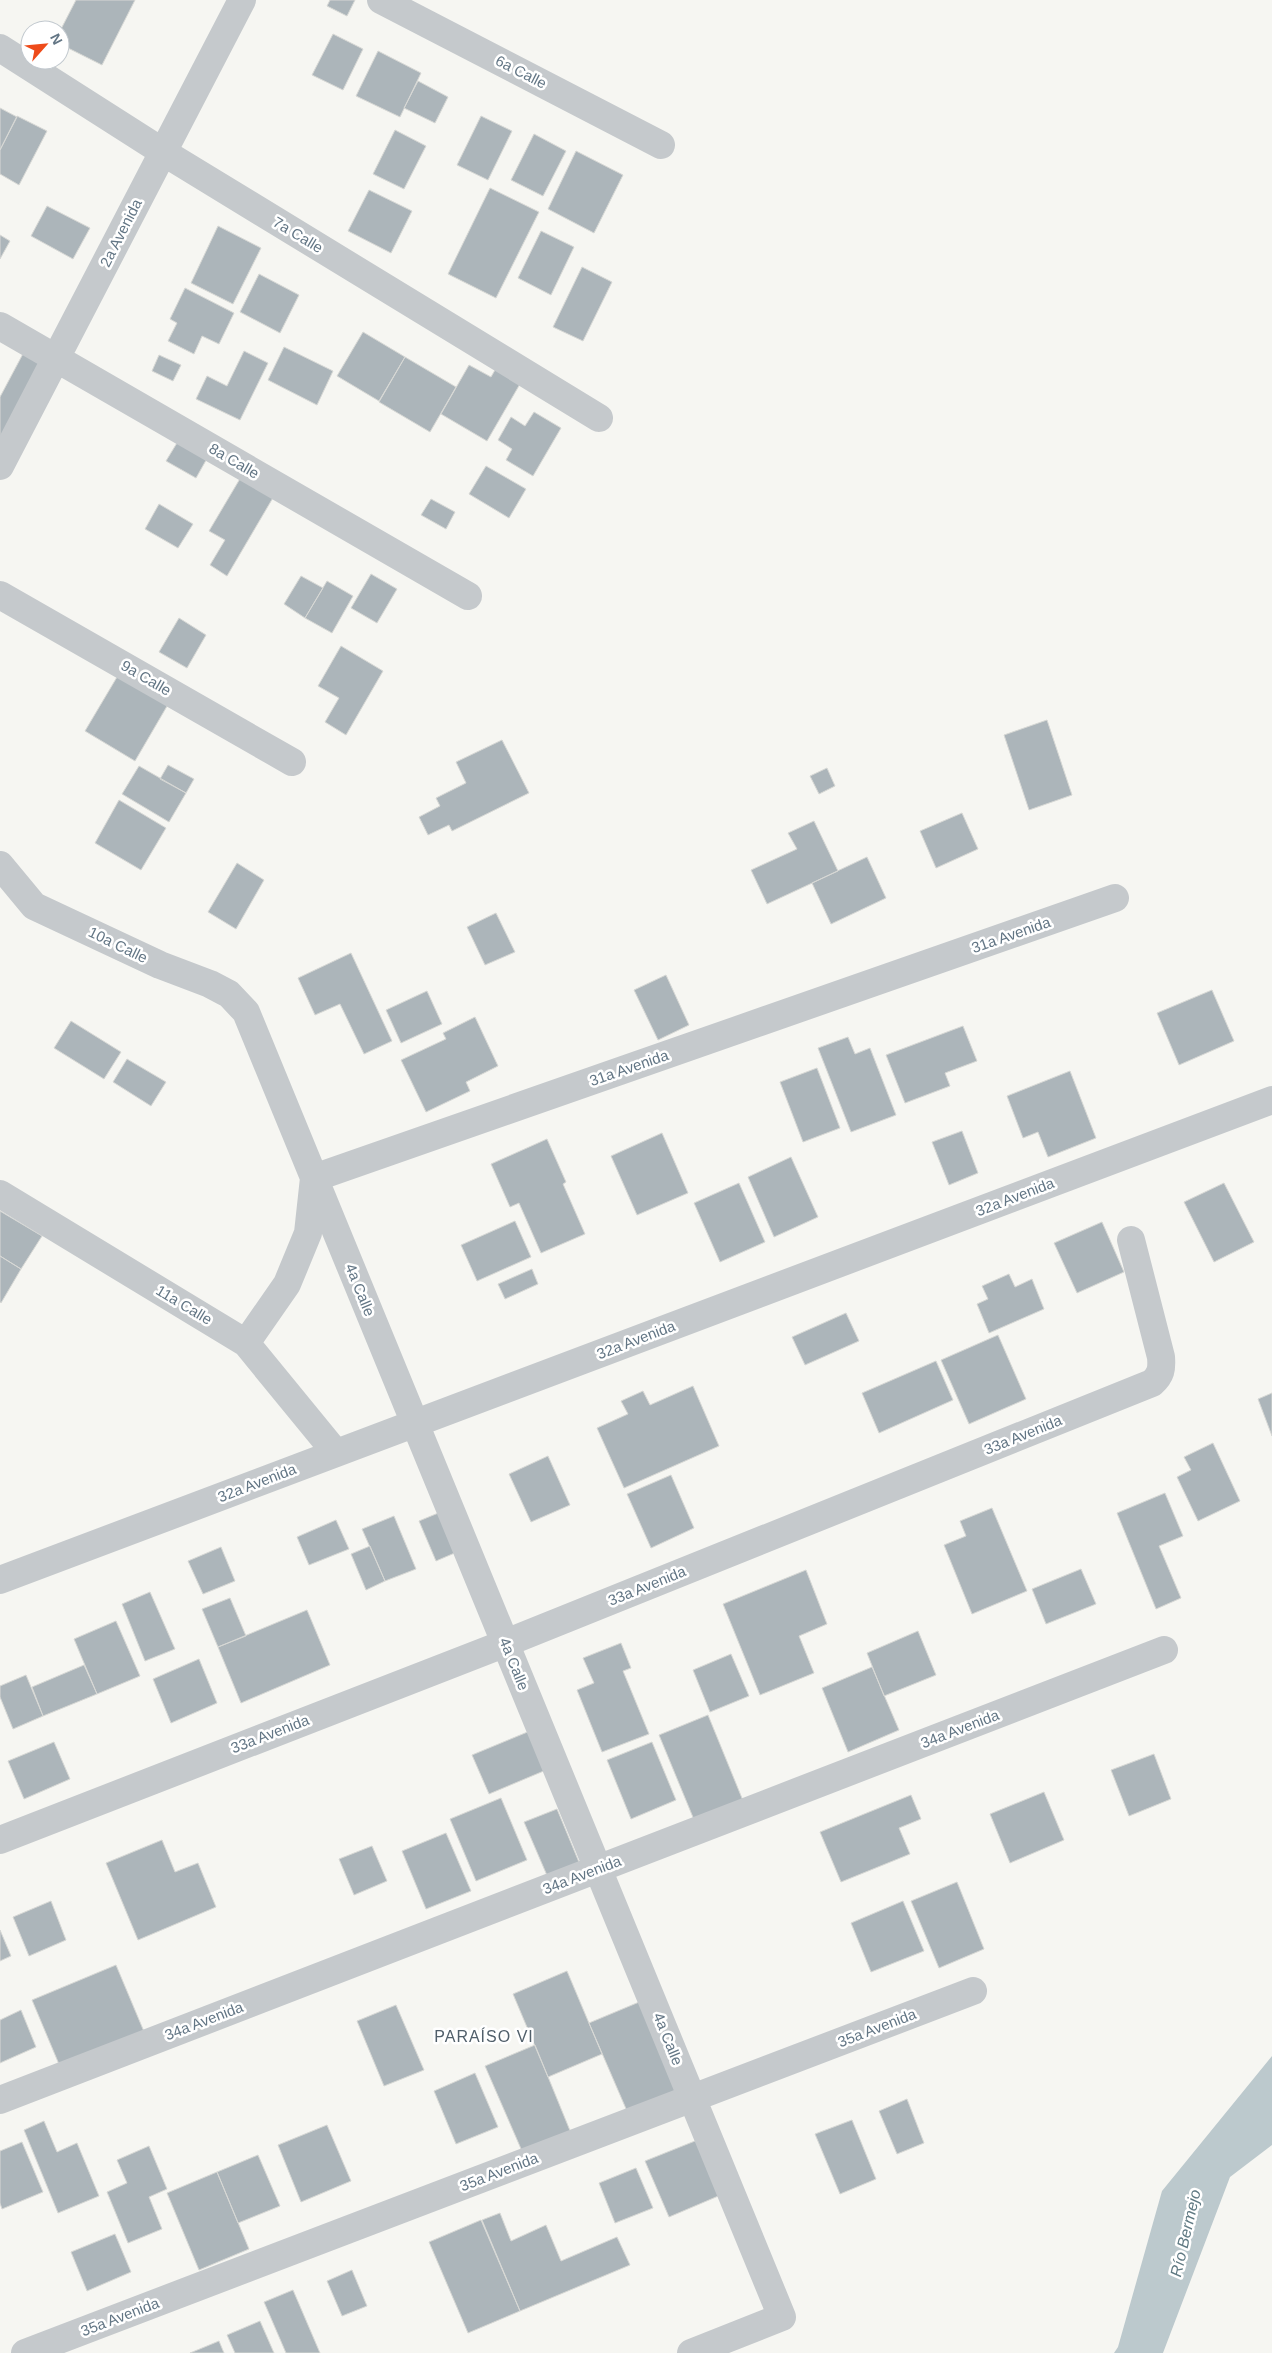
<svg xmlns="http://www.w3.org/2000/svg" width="1272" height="2353" viewBox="0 0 1272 2353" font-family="Helvetica,sans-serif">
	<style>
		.water { fill: #bcc9cd }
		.building { fill: #acb5ba; stroke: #d7d8d5 }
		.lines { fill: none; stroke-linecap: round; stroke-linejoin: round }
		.street { stroke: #c5c9cc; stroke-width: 28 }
		.labels { text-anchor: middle; stroke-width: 5; stroke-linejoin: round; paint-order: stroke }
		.street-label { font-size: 15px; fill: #637685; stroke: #fff }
		.neighbourhood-label { font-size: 16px; letter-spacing: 1px; fill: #515f6a; stroke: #fff }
		.water-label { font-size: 16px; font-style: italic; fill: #5f7982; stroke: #fff }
	</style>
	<rect width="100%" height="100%" fill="#f6f6f2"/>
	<path class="water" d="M1272,2056V2145L1230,2177L1163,2353H1114L1118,2347L1162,2191Z"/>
	<path class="building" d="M76,0H135L102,65L60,44V31Z
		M330,0H355L347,16L327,6Z
		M333,34L363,49L343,90L312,75Z
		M378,51L421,73L400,117L356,96Z
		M418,81L448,97L435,123L404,108Z
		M0,108L17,117L0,150Z
		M17,116L47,131L19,185L0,174V150Z
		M481,116L512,131L488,180L457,165Z
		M395,130L426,146L404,189L373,174Z
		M534,134L566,151L543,196L511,180Z
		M576,151L623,175L594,233L548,209Z
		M490,188L539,212L496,298L448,274Z
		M369,190L412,211L391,253L348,231Z
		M47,206L90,228L73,259L31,236Z
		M218,226L261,248L233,304L191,283Z
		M541,231L574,247L551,295L518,278Z
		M0,235L10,241L0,259Z
		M582,267L612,282L583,341L553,327Z
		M259,274L299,295L280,333L240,312Z
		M185,288L234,313L219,344L202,336L194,354L168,341L177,323L170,319Z
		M363,332L405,357L379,401L337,376Z
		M284,347L333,371L317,405L268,380Z
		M25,350L56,367L0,442V397Z
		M244,351L268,363L240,420L196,399L207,376L227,386Z
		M159,355L181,365L173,381L152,371Z
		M405,357L456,387L430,432L379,402Z
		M499,363L524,377L487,441L441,414L469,365L491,377Z
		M534,412L561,428L533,476L506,460L512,449L498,440L511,417L525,426Z
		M180,438L209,455L196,478L166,461Z
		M486,466L526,489L509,518L469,494Z
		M241,477L274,496L227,576L210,565L225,540L209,531Z
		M431,499L455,512L446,529L421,515Z
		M159,504L193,524L178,548L145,529Z
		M371,574L397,589L377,623L351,608Z
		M301,576L323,588L305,618L284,604Z
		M327,581L353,596L332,633L305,618Z
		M179,618L206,635L187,668L159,652Z
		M341,646L383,671L346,735L325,722L339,698L318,686Z
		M120,672L170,701L135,761L85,731Z
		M1047,720L1072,795L1029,810L1004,735Z
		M502,740L529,793L452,831L449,825L428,835L419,817L440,806L436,798L466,783L456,762Z
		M168,765L194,779L186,793L160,779Z
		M139,766L186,793L169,822L122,794Z
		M827,768L835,786L819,794L810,776Z
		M119,800L166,828L141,870L95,843Z
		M962,813L978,849L936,868L920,831Z
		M814,821L838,871L767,904L751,870L797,849L788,833Z
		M867,857L886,898L831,924L812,883Z
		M237,863L264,880L236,929L208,912Z
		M496,913L515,952L485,965L467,927Z
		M351,953L392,1041L364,1054L340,1004L315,1015L298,978Z
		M666,975L689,1025L658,1040L634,990Z
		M1212,990L1234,1041L1179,1065L1157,1013Z
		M427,991L442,1024L401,1043L386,1010Z
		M475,1017L498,1066L466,1082L470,1091L426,1112L401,1060L446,1039L443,1033Z
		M71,1021L121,1052L104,1079L54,1048Z
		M963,1026L977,1061L945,1073L950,1086L905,1103L886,1055Z
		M848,1037L855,1054L870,1048L896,1115L851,1132L818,1048Z
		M127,1059L166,1082L151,1106L113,1082Z
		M817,1068L840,1128L803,1142L780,1082Z
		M1070,1071L1096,1138L1048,1157L1038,1132L1023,1138L1007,1096Z
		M962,1131L978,1173L949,1185L932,1142Z
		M662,1133L688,1193L637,1215L611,1156Z
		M547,1139L566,1182L563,1184L585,1234L541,1253L519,1203L510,1207L491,1164Z
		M791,1157L818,1217L774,1237L748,1177Z
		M739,1183L765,1242L720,1262L694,1203Z
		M1224,1183L1254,1242L1214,1262L1184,1202Z
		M0,1211L42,1236L21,1269L0,1256Z
		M515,1221L531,1257L477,1281L461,1245Z
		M1102,1222L1124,1272L1077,1293L1054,1243Z
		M0,1256L21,1269L1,1303L0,1302Z
		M532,1269L538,1284L505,1299L498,1284Z
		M1009,1274L1015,1287L1032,1279L1044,1309L989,1333L977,1304L988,1299L982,1286Z
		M846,1313L859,1341L805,1365L792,1337Z
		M998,1335L1026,1399L969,1424L941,1360Z
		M936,1361L953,1400L879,1433L862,1393Z
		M693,1386L719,1446L624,1488L597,1428L628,1414L621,1401L643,1391L650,1405Z
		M1272,1393V1436L1258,1399Z
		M1213,1443L1240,1501L1198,1521L1177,1477L1191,1470L1184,1457Z
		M548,1456L570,1505L531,1522L509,1474Z
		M671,1475L694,1528L651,1548L627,1494Z
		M1165,1493L1183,1536L1159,1546L1181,1598L1156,1609L1117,1513Z
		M992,1508L1027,1591L972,1614L944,1545L966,1536L960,1521Z
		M448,1509L464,1549L436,1561L419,1521Z
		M394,1516L416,1569L385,1581L362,1529Z
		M336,1520L349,1549L309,1565L297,1537Z
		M370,1546L385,1581L366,1590L351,1554Z
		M221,1547L235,1581L203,1594L188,1561Z
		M1081,1569L1096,1604L1046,1624L1032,1589Z
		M806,1570L827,1624L799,1636L814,1673L760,1695L723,1604Z
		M150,1592L175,1649L145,1661L122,1604Z
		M230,1598L246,1636L218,1647L202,1609Z
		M307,1610L330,1665L241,1703L218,1647Z
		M116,1621L140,1676L97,1694L74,1639Z
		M918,1631L936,1675L884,1696L867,1653Z
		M621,1643L631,1668L623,1671L649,1734L602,1752L577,1690L594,1683L583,1658Z
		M731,1654L749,1696L710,1712L693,1670Z
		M199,1659L217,1703L171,1723L153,1679Z
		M84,1665L97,1694L43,1716L32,1687Z
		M872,1667L899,1730L848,1752L822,1688Z
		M26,1675L43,1716L13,1729L0,1697V1686Z
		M708,1715L746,1808L697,1827L659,1735Z
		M542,1726L558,1765L489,1794L472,1755Z
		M54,1742L70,1779L24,1799L8,1761Z
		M652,1742L676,1800L631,1819L607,1760Z
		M1154,1754L1171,1799L1129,1816L1111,1770Z
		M1044,1792L1064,1840L1010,1863L990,1814Z
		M911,1795L921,1819L899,1828L910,1854L841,1882L820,1832Z
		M501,1798L527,1860L476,1881L450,1819Z
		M557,1809L581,1867L549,1880L524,1822Z
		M446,1833L471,1891L426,1909L402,1851Z
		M162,1840L175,1872L198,1863L216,1907L138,1940L106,1863Z
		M372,1846L387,1881L354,1895L339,1859Z
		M957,1882L984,1949L939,1968L911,1901Z
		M51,1901L66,1940L29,1956L13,1917Z
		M903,1901L924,1951L871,1972L851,1923Z
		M0,1930L11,1956L0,1961Z
		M116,1965L145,2034L61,2069L32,2000Z
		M567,1971L602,2054L548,2077L513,1994Z
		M644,2000L684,2095L630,2118L589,2023Z
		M396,2005L424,2070L384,2086L357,2021Z
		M21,2010L36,2047L0,2063V2020Z
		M535,2045L573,2138L525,2158L485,2066Z
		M475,2073L498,2127L456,2144L434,2091Z
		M907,2099L924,2143L897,2154L879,2111Z
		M852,2120L876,2179L840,2194L815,2134Z
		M44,2121L57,2152L77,2143L99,2196L58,2213L24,2130Z
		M327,2125L351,2181L301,2202L278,2145Z
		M700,2139L723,2194L669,2217L645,2161Z
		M22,2142L43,2192L2,2209L0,2203V2151Z
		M149,2146L167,2189L149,2197L162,2229L128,2243L107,2192L127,2183L117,2160Z
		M258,2155L280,2206L238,2223L217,2172Z
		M636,2168L653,2208L615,2223L599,2183Z
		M217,2172L249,2249L199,2270L167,2193Z
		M500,2213L511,2241L546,2225L561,2261L617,2237L630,2265L520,2311L482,2220Z
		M481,2220L520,2311L468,2333L429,2242Z
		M115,2234L131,2272L87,2291L71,2252Z
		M352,2270L367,2306L342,2316L327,2281Z
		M293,2290L320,2353H286L264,2302Z
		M260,2321L274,2353H235L227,2335Z
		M219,2341L224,2353H190Z"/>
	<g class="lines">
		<path class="street" d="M381,0L661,145
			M0,48L163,152L599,418
			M0,326L468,596
			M0,466L242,0
			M0,595L292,762
			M0,865L34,906L160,965L210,984L229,994L246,1012L782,2317L691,2353
			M0,1194L246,1343L336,1453
			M246,1343L287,1284L308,1233L314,1178L1115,898
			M0,1580L1272,1100
			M0,1840L506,1643L1152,1383C1161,1375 1162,1369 1161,1357L1131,1240
			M0,2100L1164,1650
			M25,2353L973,1991"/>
	</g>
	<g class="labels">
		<g class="street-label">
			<text transform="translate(521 72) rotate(27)" y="5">6a Calle</text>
			<text transform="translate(121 233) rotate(-63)" y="5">2a Avenida</text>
			<text transform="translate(298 235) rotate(31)" y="5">7a Calle</text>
			<text transform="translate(234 461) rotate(30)" y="5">8a Calle</text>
			<text transform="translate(146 678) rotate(30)" y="5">9a Calle</text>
			<text transform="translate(1011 935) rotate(-19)" y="5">31a Avenida</text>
			<text transform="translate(118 945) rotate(26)" y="5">10a Calle</text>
			<text transform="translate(629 1068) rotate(-19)" y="5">31a Avenida</text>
			<text transform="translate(1015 1197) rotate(-21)" y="5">32a Avenida</text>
			<text transform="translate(360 1290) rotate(68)" y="5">4a Calle</text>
			<text transform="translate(184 1305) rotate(31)" y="5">11a Calle</text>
			<text transform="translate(636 1340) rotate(-21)" y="5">32a Avenida</text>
			<text transform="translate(1023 1435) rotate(-22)" y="5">33a Avenida</text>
			<text transform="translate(257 1483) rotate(-21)" y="5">32a Avenida</text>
			<text transform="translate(647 1586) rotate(-22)" y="5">33a Avenida</text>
			<text transform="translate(514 1664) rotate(68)" y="5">4a Calle</text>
			<text transform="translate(960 1729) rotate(-21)" y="5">34a Avenida</text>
			<text transform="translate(270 1734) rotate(-21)" y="5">33a Avenida</text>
			<text transform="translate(582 1875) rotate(-21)" y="5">34a Avenida</text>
			<text transform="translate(204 2021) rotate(-21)" y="5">34a Avenida</text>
			<text transform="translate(877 2028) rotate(-21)" y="5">35a Avenida</text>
			<text transform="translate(668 2039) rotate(68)" y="5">4a Calle</text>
			<text transform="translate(499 2172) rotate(-21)" y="5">35a Avenida</text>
			<text transform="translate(120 2317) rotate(-21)" y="5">35a Avenida</text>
		</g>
		<g class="neighbourhood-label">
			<text x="484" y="2042">PARAÍSO VI</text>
		</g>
		<g class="water-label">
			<text transform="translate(1185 2233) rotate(-77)" y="6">Río Bermejo</text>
		</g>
	</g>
	<g transform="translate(45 45) rotate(63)"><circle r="24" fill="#ffffff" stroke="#c1c8ce"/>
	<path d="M0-4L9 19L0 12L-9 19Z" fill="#ee4b1a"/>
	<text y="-8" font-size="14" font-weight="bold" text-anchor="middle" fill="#637685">N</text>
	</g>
</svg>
